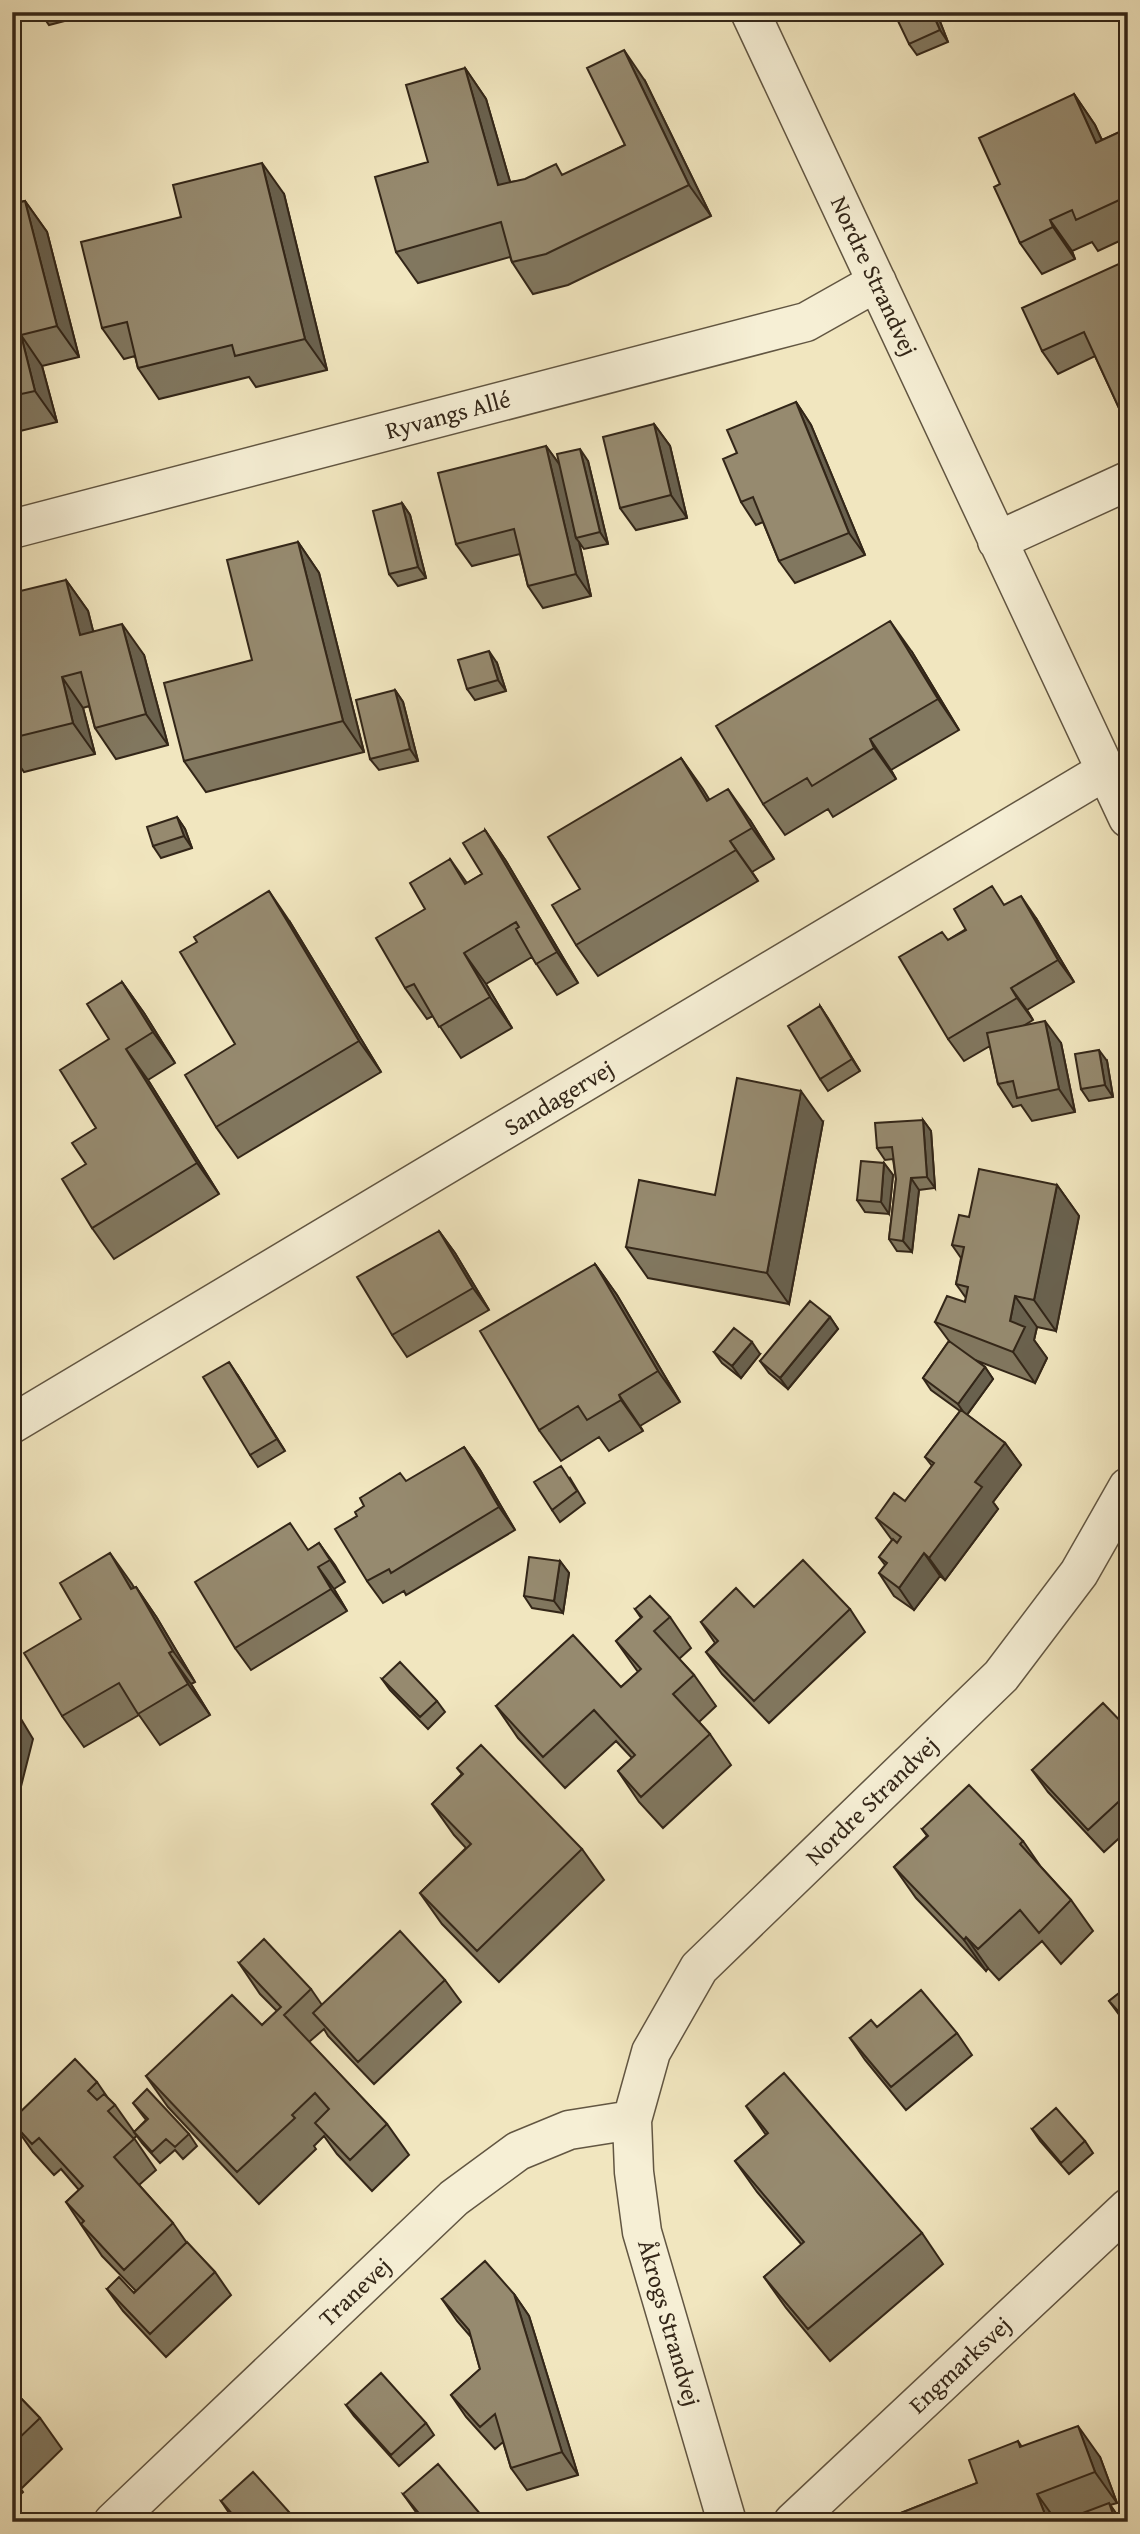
<svg xmlns="http://www.w3.org/2000/svg" width="1140" height="2534" viewBox="0 0 1140 2534" font-family="'Gentium Book Plus',serif">
	<style>
		.lines { fill: none; stroke-linecap: round; stroke-linejoin: round }
		.minor-casing { stroke: #625642; stroke-width: 41 }
		.minor { stroke: #f6efd5; stroke-width: 38 }
		.wall { fill: #81775f; stroke: #332618; stroke-width: 2 }
		.shaded-wall { fill: #69614e; stroke: #332618; stroke-width: 2 }
		.building { fill: #968a6f; stroke: #332618; stroke-width: 2 }
		.labels { text-anchor: middle; stroke-width: 6; stroke-linejoin: round; paint-order: stroke }
		.street-label { font-size: 24px; fill: #332618; stroke: #f6efd5 }
	</style>
	<rect width="100%" height="100%" fill="#f1e6bf"/>
	<filter id="stains"><feTurbulence type="fractalNoise" baseFrequency=".00286" numOctaves="4"/><feColorMatrix values="0 0 0 0 .2 0 0 0 0 .09 0 0 0 0 .02 0 0 0 .5 -.17"/></filter>
	<radialGradient id="worn" r=".72"><stop offset=".6" stop-color="#630" stop-opacity="0"/><stop offset="1" stop-color="#630" stop-opacity=".3"/></radialGradient>
	<g class="lines">
		<g class="minor-casing">
			<path id="minor" d="M750,12L1128,818
				M12,529L806,322L877,282
				M997,541L1128,481
				M12,1424L1105,771
				M113,2522L454,2198L518,2151L569,2130L632,2120
				M727,2522L642,2232L634,2172L632,2120L651,2052L699,1968L1001,1676L1079,1573L1128,1487
				M793,2522L1128,2208"/>
		</g>
		<use href="#minor" class="minor"/>
	</g>
	<path class="wall" d="M40,12H99L49,25Z
		M919,12H934L939,19L948,42L917,55L909,44Z
		M465,68L486,99L510,182L564,175L625,145L645,81L711,216L568,285L533,294L512,262L510,257L418,283L396,252L428,162Z
		M1074,94L1095,125L1102,140L1128,128V237L1098,251L1092,242L1072,251L1075,259L1042,274L1020,243L1000,184Z
		M284,194L327,370L256,387L249,377L159,399L138,368L135,356L124,359L102,328L181,217Z
		M25,201L47,232L79,357L42,366L57,422L12,433V204Z
		M1123,262L1128,269V424L1124,419L1095,356L1058,374L1042,351Z
		M796,402L811,425L865,555L795,583L779,561L763,522L756,525L741,502L737,453Z
		M654,424L670,446L687,518L636,530L620,508Z
		M546,446L559,464L588,461L608,544L584,549L579,542L591,596L543,608L528,586L520,554L472,566L456,544Z
		M402,503L410,515L426,578L398,586L389,574Z
		M298,542L319,573L364,752L206,792L184,761L252,660Z
		M66,580L88,611L93,631L144,655L168,745L116,759L95,728L89,706L83,708L95,754L24,772L12,755V676L14,675Z
		M912,652L959,730L891,770L896,779L833,817L828,809L785,835L763,804Z
		M497,663L506,691L475,700L467,689Z
		M395,690L403,702L418,761L379,770L370,759Z
		M681,758L709,800L750,820L774,859L752,872L758,881L598,976L576,945L580,889Z
		M177,817L185,829L192,848L161,858L153,846Z
		M485,830L506,861L578,983L557,995L532,957L486,984L512,1028L461,1058L433,1016L427,1019L405,988L425,909L450,859L467,883L482,874Z
		M1005,905L1036,918L1074,982L1027,1010L1033,1020L1025,1025L1061,1043L1075,1112L1032,1121L1021,1105L1013,1107L998,1084L990,1046L964,1061L948,1039V940Z
		M290,922L381,1072L238,1158L216,1127L235,1044Z
		M122,982L144,1013L175,1063L148,1080L219,1194L114,1259L92,1228L86,1164L96,1128L109,1039Z
		M820,1006L860,1071L828,1091L820,1079Z
		M1107,1061L1113,1097L1089,1101L1081,1089Z
		M923,1120L931,1131L935,1188L919,1190L912,1252L897,1251L889,1239L896,1179L893,1159L885,1160L877,1148Z
		M823,1122L789,1304L648,1278L626,1247L715,1195Z
		M884,1163L893,1175L889,1214L865,1212L857,1200Z
		M1057,1185L1079,1216L1056,1331L1037,1327L1034,1340L1047,1358L1035,1383L975,1360L985,1367L993,1379L967,1415L1005,1443L1021,1465L993,1502L998,1509L945,1580L940,1576L914,1610L894,1596L879,1573L885,1565L879,1557L892,1540L876,1518L905,1501L932,1466L925,1457L960,1411L931,1390L923,1378L949,1341L935,1322L965,1302L966,1298L956,1284L961,1258L952,1245L969,1217Z
		M439,1231L455,1253L489,1310L407,1357L392,1335Z
		M595,1264L617,1295L680,1402L640,1426L643,1431L609,1451L599,1437L561,1461L539,1430Z
		M830,1317L838,1329L788,1389L769,1373L760,1361Z
		M714,1352L760,1354L741,1378L722,1363Z
		M237,1374L285,1451L258,1467L250,1455Z
		M464,1447L480,1470L515,1530L406,1595L404,1591L383,1603L367,1581L357,1516Z
		M570,1478L585,1503L560,1522L552,1510Z
		M319,1543L345,1582L334,1589L347,1611L251,1670L235,1648L309,1550Z
		M560,1561L569,1573L563,1613L532,1608L524,1596Z
		M136,1587L157,1618L195,1682L191,1684L210,1715L160,1745L139,1715L84,1747L62,1716L134,1588Z
		M754,1607L850,1609L865,1632L769,1723L722,1674L706,1652L715,1643L701,1622Z
		M635,1609L670,1617L691,1648L679,1659L694,1675L716,1706L699,1722L710,1734L731,1765L663,1828L639,1802L618,1771L632,1758L616,1741L565,1788L518,1738L496,1706L621,1687L638,1672L616,1641L641,1618Z
		M382,1679L437,1701L445,1712L428,1729L390,1690Z
		M1128,1729V1830L1104,1852L1048,1792L1032,1770Z
		M457,1768L582,1849L604,1880L499,1982L442,1924L420,1893L466,1848L454,1835L432,1804L462,1774Z
		M922,1829L1023,1841L1041,1867L1071,1900L1093,1931L1061,1964L1042,1941L999,1980L988,1968L986,1971L916,1898L894,1867L927,1836Z
		M239,1963L311,1989L322,2005L445,1980L461,2002L374,2084L328,2036L324,2029L309,2042L387,2124L409,2155L372,2191L337,2154L324,2136L314,2146L316,2149L259,2204L168,2107L146,2076L262,2025L277,2011L260,1994Z
		M1128,1986V2027L1109,2001Z
		M957,2033L972,2055L906,2110L865,2060L850,2038Z
		M97,2082L108,2098L115,2105L137,2136L134,2138L156,2170L139,2185L173,2223L187,2243L215,2272L231,2295L166,2357L123,2311L107,2289L134,2293L136,2291L102,2256L66,2202L79,2190L61,2169L54,2175L33,2152L12,2122Z
		M133,2103L189,2134L197,2146L183,2159L175,2150L160,2163L142,2143L134,2132L146,2120Z
		M746,2106L922,2233L943,2264L830,2361L786,2308L764,2277L802,2245L757,2192L735,2161L766,2135Z
		M1032,2129L1085,2141L1093,2153L1069,2174L1040,2141Z
		M514,2294L529,2316L578,2475L527,2490L511,2468L503,2442L495,2449L466,2417L451,2395L480,2369L471,2337L457,2321L442,2299Z
		M12,2389L40,2418L62,2449L21,2489L23,2492L12,2502Z
		M346,2405L426,2423L434,2435L399,2466L354,2416Z
		M1018,2441L1022,2447L1100,2457L1117,2503L1110,2505L1122,2522H878L977,2483Z
		M403,2494L487,2522H423Z
		M221,2501L298,2522H235Z"/>
	<path class="shaded-wall" d="M932,12H934L939,19L948,42L940,30Z
		M624,50L645,81L711,216L689,185Z
		M465,68L486,99L520,216L498,185Z
		M1074,94L1095,125L1117,174L1096,143Z
		M262,163L284,194L327,370L305,339Z
		M25,201L47,232L79,357L57,326Z
		M1050,220L1072,251L1075,259L1053,227Z
		M21,335L42,366L57,422L35,391Z
		M796,402L811,425L865,555L849,533Z
		M654,424L670,446L687,518L671,495Z
		M546,446L562,468L576,538L579,542L591,596L576,574Z
		M580,449L588,461L608,544L600,532Z
		M402,503L410,515L426,578L418,567Z
		M298,542L319,573L364,752L343,721Z
		M66,580L88,611L102,666L80,635Z
		M890,621L912,652L959,730L938,699Z
		M122,624L144,655L168,745L146,714Z
		M489,651L497,663L506,691L498,680Z
		M62,677L83,708L95,754L73,723Z
		M395,690L403,702L418,761L410,749Z
		M870,739L891,770L896,779L874,748Z
		M681,758L703,789L729,832L707,801Z
		M728,789L750,820L774,859L752,828Z
		M177,817L185,829L192,848L184,836Z
		M485,830L506,861L578,983L557,952Z
		M730,841L752,872L758,881L736,850Z
		M269,891L290,922L381,1072L359,1041Z
		M1021,896L1036,918L1074,982L1058,960Z
		M464,953L486,984L512,1028L490,997Z
		M122,982L144,1013L175,1063L153,1032Z
		M1011,988L1027,1010L1033,1020L1017,998Z
		M820,1006L828,1018L860,1071L852,1059Z
		M1045,1021L1061,1043L1075,1112L1059,1089Z
		M126,1049L148,1080L219,1194L197,1163Z
		M1099,1050L1107,1061L1113,1097L1105,1085Z
		M801,1091L823,1122L789,1304L767,1273Z
		M923,1120L931,1131L935,1188L927,1177Z
		M884,1163L893,1175L889,1214L881,1202Z
		M911,1178L919,1190L912,1252L903,1241Z
		M1057,1185L1079,1216L1056,1331L1034,1300Z
		M439,1231L455,1253L489,1310L473,1288Z
		M595,1264L617,1295L680,1402L658,1371Z
		M1015,1296L1037,1327L1034,1340L1047,1358L1035,1383L1013,1352L1010,1321Z
		M830,1317L838,1329L788,1389L780,1378Z
		M752,1342L760,1354L741,1378L732,1366Z
		M229,1362L237,1374L285,1451L277,1439Z
		M985,1367L993,1379L966,1416L958,1404Z
		M619,1395L640,1426L643,1431L621,1400Z
		M1005,1443L1021,1465L993,1502L998,1509L945,1580L929,1558L975,1482Z
		M464,1447L480,1470L515,1530L499,1507Z
		M319,1543L335,1565L345,1582L330,1560Z
		M110,1553L132,1584L153,1620L131,1589Z
		M924,1553L940,1576L914,1610L899,1588Z
		M560,1561L569,1573L563,1613L554,1601Z
		M318,1567L334,1589L347,1611L331,1589Z
		M136,1587L157,1618L195,1682L173,1651Z
		M169,1653L191,1684L210,1715L188,1684Z
		M12,1704L33,1739L12,1822Z
		M966,1937L988,1968L986,1971L964,1940Z
		M514,2294L529,2316L578,2475L562,2452Z
		M1078,2426L1100,2457L1117,2503L1095,2472Z
		M1037,2494L1057,2522H1048Z
		M1109,2503L1122,2522H1116Z"/>
	<path class="building" d="M919,12H932L940,30L909,44L898,21Z
		M624,50L689,185L546,254L512,262L501,222L396,252L375,177L428,162L406,85L465,68L498,185L525,179L556,164L562,175L625,145L587,68Z
		M1074,94L1096,143L1128,128V196L1076,220L1072,210L1050,220L1053,227L1020,243L994,187L1000,184L979,138Z
		M262,163L305,339L235,356L232,345L138,368L127,322L102,328L81,242L181,217L173,185Z
		M25,201L57,326L21,335L35,391L12,396V204Z
		M1123,262L1128,273V417L1124,419L1084,332L1042,351L1022,308Z
		M796,402L849,533L779,561L753,497L741,502L723,459L737,453L727,430Z
		M654,424L671,495L620,508L603,437Z
		M546,446L576,574L528,586L514,529L456,544L438,473Z
		M580,449L600,532L576,538L557,454Z
		M402,503L418,567L389,574L373,511Z
		M298,542L343,721L184,761L164,683L252,660L227,560Z
		M66,580L80,635L122,624L146,714L95,728L81,672L62,677L73,723L12,738V676L14,675L12,669V593Z
		M890,621L938,699L870,739L874,748L812,786L807,778L763,804L716,726Z
		M489,651L498,680L467,689L458,660Z
		M395,690L410,749L370,759L356,700Z
		M681,758L707,801L728,789L752,828L730,841L736,850L576,945L552,905L580,889L548,837Z
		M177,817L184,836L153,846L147,827Z
		M485,830L557,952L536,964L516,929L519,927L516,922L464,953L490,997L439,1027L414,984L405,988L376,938L425,909L410,883L450,859L465,884L482,874L463,843Z
		M992,886L1004,905L1021,896L1058,960L1011,988L1017,998L948,1039L899,957L942,932L948,940L966,930L954,909Z
		M269,891L359,1041L216,1127L185,1075L235,1044L180,952L197,942L194,937Z
		M122,982L153,1032L126,1049L197,1163L92,1228L62,1179L86,1164L72,1143L96,1128L60,1070L109,1039L87,1004Z
		M820,1006L852,1059L820,1079L788,1026Z
		M1045,1021L1059,1089L1017,1098L1013,1081L998,1084L987,1033Z
		M1099,1050L1105,1085L1081,1089L1075,1054Z
		M737,1078L801,1091L767,1273L626,1247L639,1180L715,1195Z
		M923,1120L927,1177L911,1178L903,1241L889,1239L896,1179L892,1147L877,1148L875,1123Z
		M861,1161L884,1163L881,1202L857,1200Z
		M979,1169L1057,1185L1034,1300L1015,1296L1010,1321L1025,1327L1013,1352L935,1322L947,1296L965,1302L968,1287L956,1284L964,1247L952,1245L959,1215L969,1217Z
		M439,1231L473,1288L392,1335L357,1277Z
		M595,1264L658,1371L619,1395L621,1400L587,1420L578,1406L539,1430L480,1331Z
		M810,1301L830,1317L780,1378L760,1361Z
		M734,1328L752,1342L732,1366L714,1352Z
		M949,1341L985,1367L958,1404L923,1378Z
		M229,1362L277,1439L250,1455L203,1377Z
		M961,1410L1005,1443L975,1482L982,1487L929,1558L924,1553L899,1588L879,1573L887,1563L879,1557L893,1539L897,1543L901,1537L876,1518L894,1493L905,1501L934,1463L925,1457Z
		M464,1447L499,1507L391,1573L389,1569L367,1581L335,1529L357,1516L355,1512L364,1506L360,1498L400,1473L406,1481Z
		M561,1466L577,1491L552,1510L534,1482Z
		M290,1523L308,1550L319,1543L330,1560L318,1567L331,1589L235,1648L195,1582Z
		M110,1553L131,1589L136,1587L173,1651L169,1653L188,1684L138,1714L119,1683L62,1716L24,1653L81,1619L60,1583Z
		M529,1557L560,1561L554,1601L524,1596Z
		M803,1560L850,1609L754,1701L706,1652L718,1641L701,1622L736,1588L754,1607Z
		M650,1596L670,1617L654,1631L694,1675L673,1694L710,1734L641,1797L618,1771L635,1755L594,1710L543,1757L496,1706L573,1635L621,1687L641,1669L616,1641L642,1617L635,1609Z
		M400,1662L437,1701L420,1717L382,1679Z
		M1103,1703L1128,1729V1793L1088,1830L1032,1770Z
		M481,1745L582,1849L477,1951L420,1893L471,1844L432,1804L463,1774L457,1768Z
		M969,1785L1023,1841L1020,1844L1071,1900L1039,1933L1020,1910L978,1949L966,1937L964,1940L894,1867L928,1836L922,1829Z
		M400,1931L445,1980L358,2062L313,2013Z
		M264,1939L311,1989L284,2015L387,2124L350,2160L315,2123L329,2109L315,2093L292,2115L295,2118L237,2172L146,2076L232,1995L262,2025L281,2007L239,1963Z
		M1128,1986V2022L1109,2001Z
		M921,1990L957,2033L891,2087L850,2038L871,2020L877,2027Z
		M75,2059L97,2082L88,2091L97,2100L104,2094L115,2105L108,2111L134,2139L114,2157L173,2223L124,2270L81,2224L84,2221L66,2202L83,2186L39,2138L32,2144L12,2122V2120Z
		M784,2073L922,2233L808,2329L764,2277L804,2242L735,2161L768,2133L746,2106Z
		M147,2089L189,2134L175,2147L166,2139L152,2152L134,2132L148,2119L133,2103Z
		M1056,2108L1085,2141L1061,2163L1032,2129Z
		M187,2242L215,2272L150,2334L107,2289L119,2277L134,2293Z
		M485,2261L514,2294L562,2452L511,2468L495,2414L480,2427L451,2395L480,2369L469,2330L442,2299Z
		M381,2373L426,2423L391,2455L346,2405Z
		M12,2389L40,2418L12,2445Z
		M1078,2426L1095,2472L1037,2494L1048,2522H878L977,2483L969,2460L1018,2441L1020,2447Z
		M438,2464L487,2522H426L403,2494Z
		M253,2472L298,2522H239L221,2501Z
		M1109,2503L1116,2522H1059Z"/>
	<g class="labels">
		<g class="street-label">
			<text transform="translate(874 276) rotate(65)" y="8">Nordre Strandvej</text>
			<text transform="translate(448 415) rotate(-15)" y="8">Ryvangs Allé</text>
			<text transform="translate(559 1098) rotate(-31)" y="8">Sandagervej</text>
			<text transform="translate(872 1801) rotate(-44)" y="8">Nordre Strandvej</text>
			<text transform="translate(355 2292) rotate(-43)" y="8">Tranevej</text>
			<text transform="translate(669 2323) rotate(74)" y="8">Åkrogs Strandvej</text>
			<text transform="translate(960 2365) rotate(-43)" y="8">Engmarksvej</text>
		</g>
	</g>
	<rect width="1140" height="2534" fill="none" stroke="#f1e6bf" stroke-width="42"/>
	<rect x="14" y="14" width="1112" height="2506" fill="none" stroke="#332618" stroke-width="3.5"/>
	<rect x="21" y="21" width="1098" height="2492" fill="none" stroke="#332618" stroke-width="2"/>
	<rect width="100%" height="100%" filter="url(#stains)"/>
	<rect width="100%" height="100%" fill="url(#worn)"/>
</svg>
